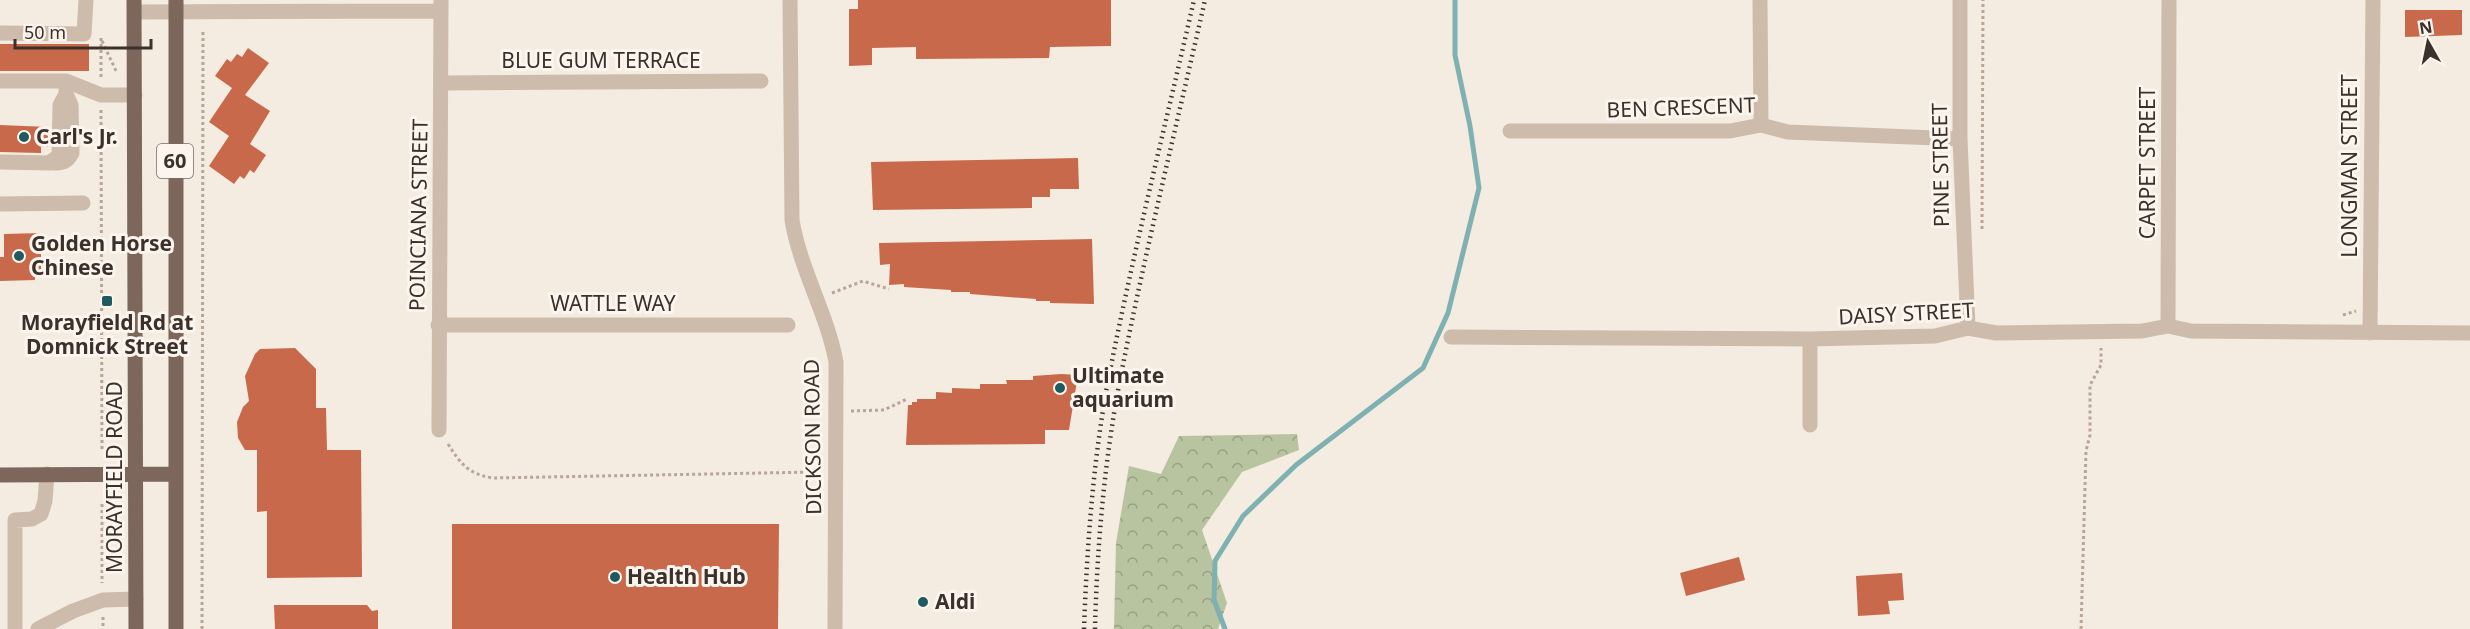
<svg xmlns="http://www.w3.org/2000/svg" width="2470" height="629" viewBox="0 0 2470 629" font-family="'Noto Sans',sans-serif">
	<style>
		.forest { fill: url(#forest-crowns) }
		.lines { fill: none; stroke-linecap: round; stroke-linejoin: round }
		.stream { stroke: #7fb0b2; stroke-width: 5 }
		.building { fill: #c8694b }
		.path { stroke: #b9a596; stroke-width: 3; stroke-dasharray: 3 3; stroke-linecap: butt }
		.minor { stroke: #cdbbac; stroke-width: 15 }
		.major { stroke: #7d675c; stroke-width: 15 }
		.rail { stroke: #3b302b; stroke-width: 4.5; stroke-dasharray: 1.5 4.5; stroke-linecap: butt }
		.poi-dot { fill: #1f5a5e; stroke: #fbf5ee; stroke-width: 2 }
		.labels { text-anchor: middle; stroke-width: 6; stroke-linejoin: round; paint-order: stroke }
		.shield { fill: #fbf5ee; stroke: #756b66; stroke-width: 1.5 }
		.shield-label { font-size: 20px; font-weight: bold; fill: #3b302b }
		.street-label { font-size: 21px; fill: #3b302b; stroke: #fbf5ee }
		.poi-label { font-size: 21px; font-weight: bold; fill: #3b302b; stroke: #fbf5ee; text-anchor: start }
	</style>
	<defs>
		<pattern id="forest-crowns" width="20" height="18" patternUnits="userSpaceOnUse" patternTransform="scale(1.5)"><rect width="20" height="18" fill="#b8c4a0"/><path d="M2 6a3 3 0 1 1 6 0M12 15a3 3 0 1 1 6 0" fill="none" stroke="#97a083"/></pattern>
	</defs>
	<rect width="100%" height="100%" fill="#f4ebe1"/>
	<path class="forest" d="M1297,434L1299,450L1242,472L1202,530L1227,603L1218,629H1114L1116,543L1129,466L1161,474L1179,436Z"/>
	<g class="lines">
		<path class="stream" d="M1225,629L1214,600L1215,561L1243,516L1296,465L1423,368L1448,313L1479,188L1470,126L1455,55V0"/>
	</g>
	<path class="building" d="M858,0H1111V46L1050,47L1049,58L916,59V47L872,48V65L849,66V9H858Z
		M2405,10H2462V35L2405,37Z
		M0,44H89V71H0Z
		M248,48L269,63L245,95L270,111L250,144L266,155L254,173L250,170L244,179L240,176L234,184L209,166L229,136L209,122L232,88L215,76L227,59L231,62L237,54L242,57Z
		M0,125L48,127V147H41V153L0,152Z
		M1078,158L1079,189H1050V197H1032V208L873,210L871,162Z
		M41,233V277H35V280L0,281V257H4V234Z
		M1092,239L1094,304L1050,303V301H1036V299L970,294V292H951V290L904,287V284L889,285L890,264L880,265L879,243Z
		M295,348L316,369V408H326L327,450H361L362,577L267,578V511L257,512V450H245L238,438L237,422L243,407L249,401L245,376L255,354L260,349Z
		M1061,374L1078,375L1069,430H1045V444L906,445L908,405H912V402H917V399H936V392L952,393V388L980,389V384H1007L1006,380H1033V376Z
		M452,524H779L778,629H452Z
		M1739,557L1745,580L1686,596L1680,573Z
		M1902,573L1904,600L1888,601L1890,614L1858,616L1856,576Z
		M274,605H367L372,611L378,610V629H275Z"/>
	<g class="lines">
		<path class="path" d="M101,38V79
			M102,41L117,73
			M101,110L102,449
			M1982,229L1983,0
			M832,293L863,281L889,289
			M2343,315L2356,311
			M1934,318L1943,309H1950
			M851,411L884,410L907,399
			M448,444C461,464 467,473 492,478L816,472L818,478
			M102,504V583
			M102,529H110
			M103,617V629
			M202,629L203,29
			M2081,629L2086,451L2090,435V385L2101,365V348"/>
		<path class="minor" d="M790,0L792,220C800,269 827,313 836,362L835,629
			M1760,0L1761,125
			M1960,0V139L1968,328
			M135,12L441,11
			M0,33L84,34L86,0
			M0,81H66L101,95H135
			M441,83L761,81
			M1510,131H1730L1761,125L1788,132L1960,139
			M0,162L49,163L59,156L60,105L66,94V81
			M53,163C63,163 67,162 72,153L71,105L66,94
			M0,204L83,203
			M438,325H788
			M2168,326L2169,0
			M2370,333L2373,0
			M1451,337L1810,339L1935,336L1968,328L1996,333L2142,331L2168,326L2191,331L2470,333
			M1810,425V339
			M439,430L441,0
			M15,629V520L32,519L41,514L45,501L47,474
			M38,629L73,611L103,600L136,599"/>
		<path class="major" d="M134,0L136,629
			M176,0V629
			M0,475L176,474"/>
		<path class="rail" d="M1084,629C1087,546 1093,462 1108,381C1133,253 1165,127 1194,0
			M1095,629C1097,548 1104,465 1119,385C1144,256 1176,128 1205,0"/>
	</g>
	<g class="poi-dot">
		<circle cx="24" cy="137" r="6"/>
		<circle cx="19" cy="256" r="6"/>
		<rect x="101" y="295" width="12" height="12" rx="3"/>
		<circle cx="1060" cy="388" r="6"/>
		<circle cx="615" cy="577" r="6"/>
		<circle cx="923" cy="602" r="6"/>
	</g>
	<g class="labels">
		<rect class="shield" x="157" y="144" width="36" height="34" rx="4.5"/>
		<g class="shield-label">
			<text x="175" y="168">60</text>
		</g>
		<g class="street-label">
			<text x="601" y="68">BLUE GUM TERRACE</text>
			<text transform="translate(1681 108) rotate(-2)" y="7">BEN CRESCENT</text>
			<text transform="translate(2148 163) rotate(-90)" y="7">CARPET STREET</text>
			<text transform="translate(1941 165) rotate(-91)" y="7">PINE STREET</text>
			<text transform="translate(2350 166) rotate(-90)" y="7">LONGMAN STREET</text>
			<text transform="translate(419 215) rotate(-89)" y="7">POINCIANA STREET</text>
			<text x="613" y="311">WATTLE WAY</text>
			<text transform="translate(1906 314) rotate(-3)" y="7">DAISY STREET</text>
			<text transform="translate(813 437) rotate(-91)" y="7">DICKSON ROAD</text>
			<text transform="translate(115 477) rotate(-90)" y="7">MORAYFIELD ROAD</text>
		</g>
		<g class="poi-label">
			<text x="36" y="144">Carl's Jr.</text>
			<text x="31" y="251">Golden Horse<tspan x="31" dy="24">Chinese</tspan></text>
			<text x="107" y="330" text-anchor="middle">Morayfield Rd at<tspan x="107" dy="24">Domnick Street</tspan></text>
			<text x="1072" y="383">Ultimate<tspan x="1072" dy="24">aquarium</tspan></text>
			<text x="627" y="584">Health Hub</text>
			<text x="935" y="609">Aldi</text>
		</g>
	</g>
	<g transform="translate(2428 42) rotate(351)" stroke="#fbf5ee" stroke-width="4.5" paint-order="stroke">
	<path d="M0-4.5L10 22L0 15L-10 22Z" fill="#3b302b"/>
	<text y="-9" font-size="16" font-weight="bold" text-anchor="middle" fill="#3b302b">N</text>
	</g>
	<path d="M15 39v9h136v-9" fill="none" stroke="#3b302b" stroke-width="3"/>
	<text x="24" y="39" font-size="18" fill="#3b302b" stroke="#fbf5ee" stroke-width="4.5" paint-order="stroke">50 m</text>
</svg>
